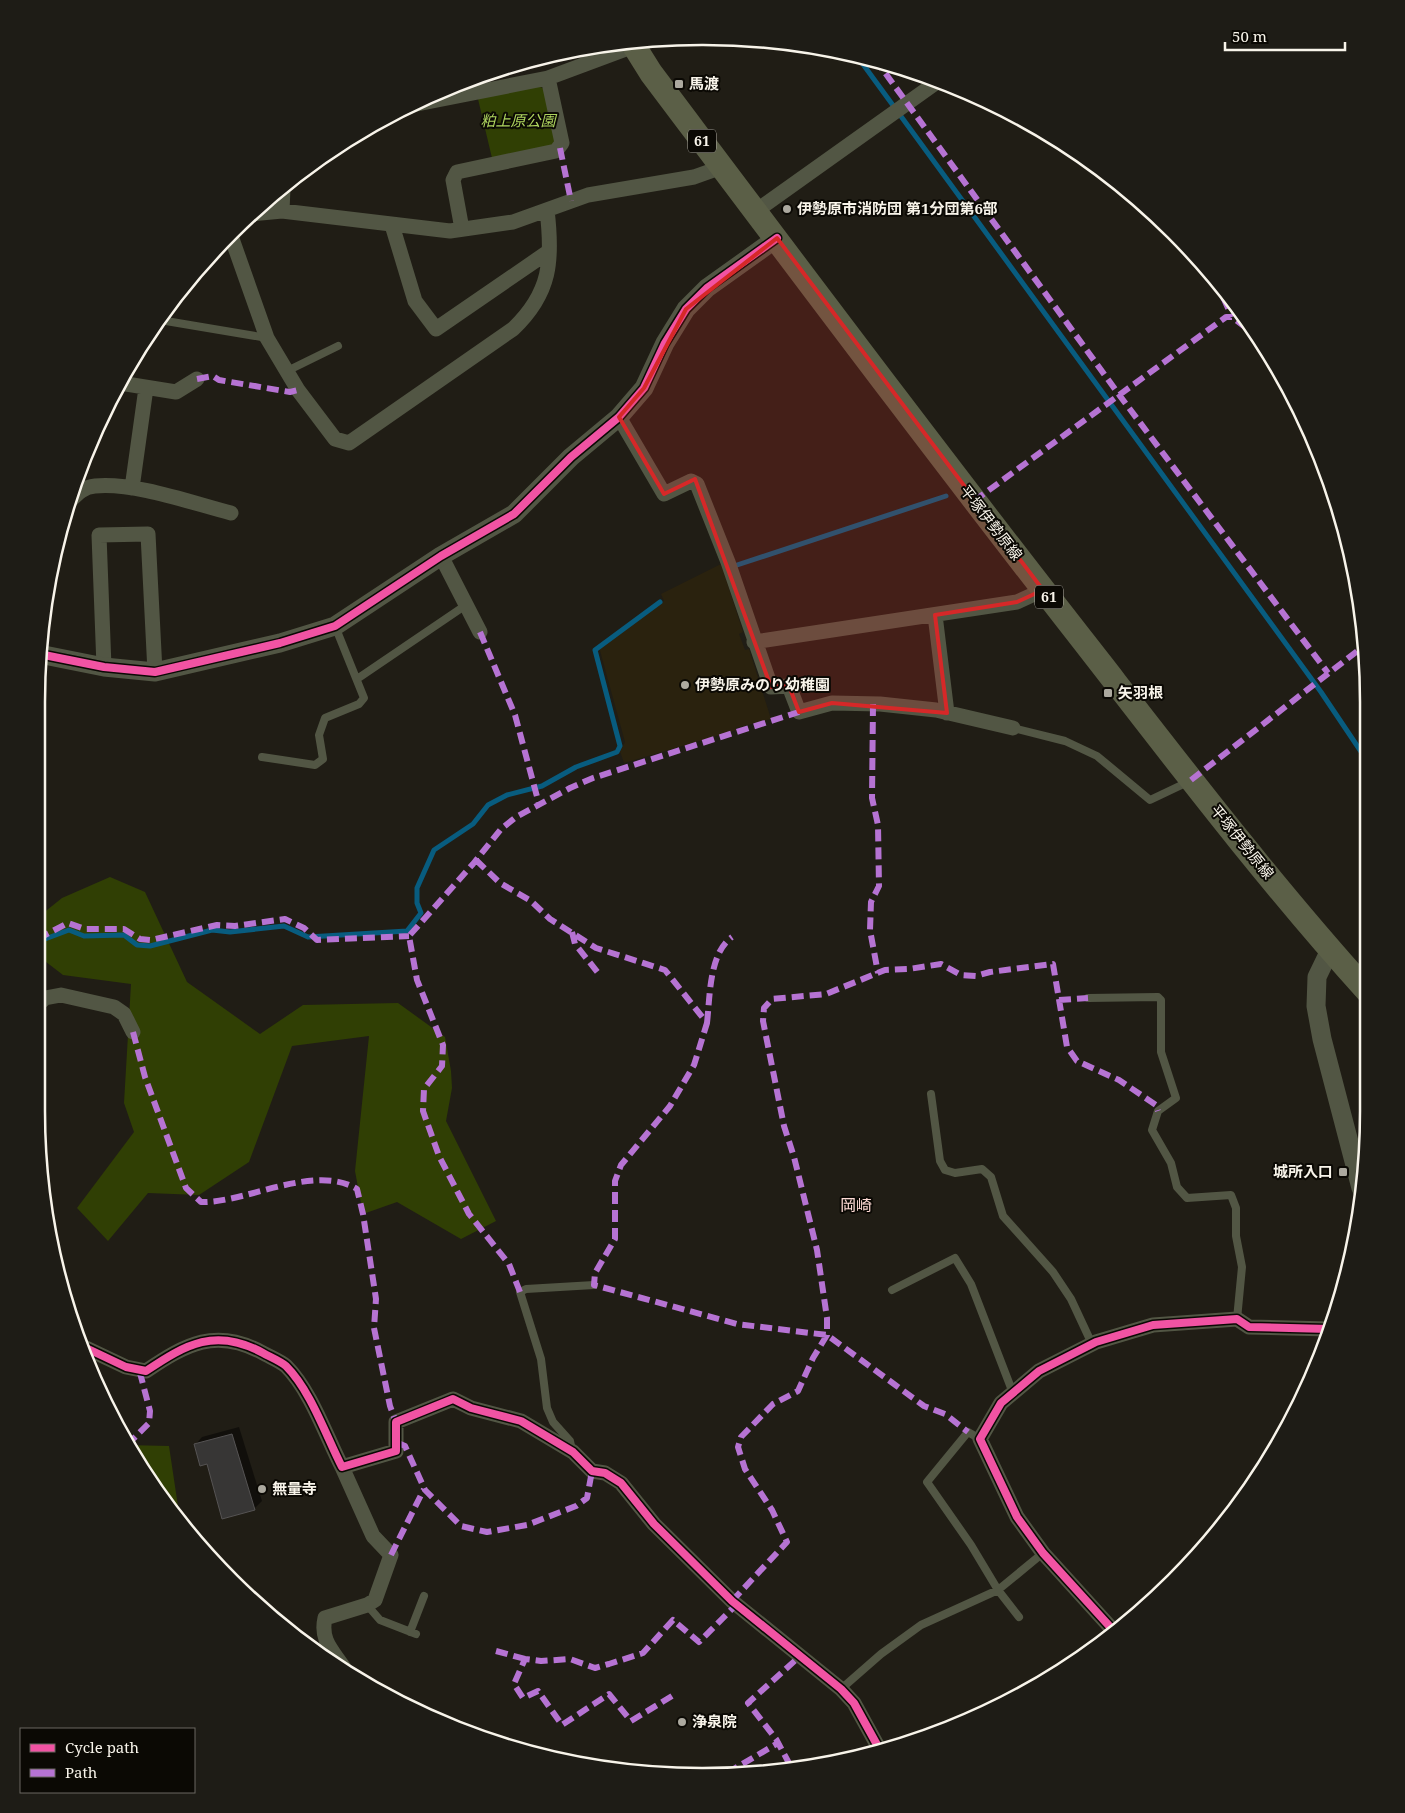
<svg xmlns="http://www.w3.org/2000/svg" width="1405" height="1813" viewBox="0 0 1405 1813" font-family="'Noto Serif','Noto Sans JP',serif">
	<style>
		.built { fill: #2a220e }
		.green { fill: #303f04 }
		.shadow { fill: #0007 }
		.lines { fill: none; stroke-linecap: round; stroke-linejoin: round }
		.stream { stroke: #085c7f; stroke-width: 5 }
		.building { fill: #373635; stroke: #555353 }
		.service { stroke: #525644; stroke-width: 8 }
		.minor { stroke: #525644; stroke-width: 15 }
		.tertiary { stroke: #525644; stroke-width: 19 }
		.primary { stroke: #5b5f47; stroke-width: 24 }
		.quiet { stroke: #b673d3; stroke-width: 6; stroke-dasharray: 12 6; stroke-linecap: butt }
		.cycleway-casing { stroke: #0b0904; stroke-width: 11 }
		.cycleway { stroke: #f153a3; stroke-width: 8 }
		.marked { fill: #d62828; fill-opacity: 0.2; stroke: #d62828; stroke-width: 4; stroke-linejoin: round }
		.poi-dot { fill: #aca99f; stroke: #0b0904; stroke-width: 2 }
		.labels { text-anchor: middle; stroke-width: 4; stroke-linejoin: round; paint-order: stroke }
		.shield { fill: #0b0904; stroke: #b1aea5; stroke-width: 1 }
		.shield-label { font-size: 14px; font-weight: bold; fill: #f8f4ea }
		.poi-label { font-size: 15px; font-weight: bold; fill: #f8f4ea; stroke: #0b0904; text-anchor: start }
		.park-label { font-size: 15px; font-style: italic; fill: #aed45e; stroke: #0b0904 }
		.street-label { font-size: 15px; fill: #f8f4ea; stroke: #0b0904 }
		.neighbourhood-label { font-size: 16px; fill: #fedbd5; stroke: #0b0904 }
		.rim { fill: none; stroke: #f8f4ea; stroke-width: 2.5 }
	</style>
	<rect width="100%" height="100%" fill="#201d15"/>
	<path class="built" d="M721,564L743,632L739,634L745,650L749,649L771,719L736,728L737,730L624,763L620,751L625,742L599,647L664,601L661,594Z"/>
	<path class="green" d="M538,85L545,90L557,139L551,146L492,158L478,99Z
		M110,877L145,892L187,982L260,1034L303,1005L398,1003L445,1037L451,1071L452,1088L446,1121L496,1221L461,1239L397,1202L363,1214L355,1171L369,1036L292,1046L249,1162L199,1195L148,1193L108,1241L77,1208L134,1132L124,1103L131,984L63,975L37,955V918L62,898Z
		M126,1445L169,1446L179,1513Z"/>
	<path class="shadow" d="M239,1427L262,1501L254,1509L207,1463L195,1445L202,1437Z"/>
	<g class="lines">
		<path class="stream" d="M857,56L1321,692L1368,762
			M731,567L946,496
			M37,942L69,930L84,936L124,935L137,945L150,946L212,930L230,932L284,926L308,937L407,931L421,913L417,903V888L434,850L473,824L488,805L507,795L542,786L576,767L617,752L620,746L595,650L660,602"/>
	</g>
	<path class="building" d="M232,1434L255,1510L222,1519L207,1464L200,1466L194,1444Z"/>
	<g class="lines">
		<path class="service" d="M160,320L267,338
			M287,371L338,346
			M357,679L466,605
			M1013,728L1065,741L1097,756L1150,800L1190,781
			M262,757L315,765L323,759L319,735L325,718L359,704L364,698L335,626
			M1088,998L1158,997L1161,1000V1052L1176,1098L1158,1111L1152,1130L1171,1163L1177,1187L1187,1198L1231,1195L1236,1208V1236L1242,1267L1237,1319
			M931,1094L940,1161L945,1170L955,1173L982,1169L991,1177L1003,1216L1053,1272L1071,1299L1092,1344
			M892,1290L955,1258L971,1284L1013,1393
			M980,1439L968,1432L927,1482L971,1545L998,1590L1019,1617
			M572,1450L570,1441L553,1422L547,1408L541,1359L520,1292L526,1289L594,1285
			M367,1605L380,1620L416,1634
			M410,1632L424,1596
			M841,1689L881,1654L921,1625L998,1590L1043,1553"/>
		<path class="minor" d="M417,104L548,78L634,46
			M282,211L283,188
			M756,211L937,82
			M251,214L282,211L450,231L513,222L588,195L694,177L722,167
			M392,225L415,301L436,329L548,252
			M462,229L453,180L457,172L556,151L562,143L548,78
			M231,236L267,338L298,390L335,439L349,443L513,329C551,293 553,260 547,210
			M120,383L176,392L197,379
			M619,417L664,494L691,481L697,484L728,562L771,687L789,686L799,712L832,703L880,704L936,710L1013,728
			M132,488L146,388
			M69,502C77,494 83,487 95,486C134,482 192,503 231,513
			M441,556L480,632
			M935,615L947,713
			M754,642L1017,602L1043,590
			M104,667L99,535L148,534L155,672
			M37,1005L45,998L61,995L114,1007L124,1014L133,1032
			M86,1348L126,1367L146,1371C186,1344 216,1327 263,1353C270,1357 280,1361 286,1366C311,1391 326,1436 342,1467L396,1451V1422L453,1399L471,1408L521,1421L573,1452L592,1471L605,1473L621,1483L654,1524L732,1601L841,1689L854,1703L881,1752
			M342,1467L373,1536L391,1555L375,1600L367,1605L325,1618C320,1640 332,1650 344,1668
			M1112,1629L1043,1553L1017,1517L980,1439L1001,1403L1039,1371L1096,1342L1153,1325L1237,1319L1249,1327L1329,1329"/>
		<path class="tertiary" d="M39,654L104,667L155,672L280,643L335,626L441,556L514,514L571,457L619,417L644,388L665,343L686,309L707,288L777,238
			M1330,950L1317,977L1316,1006L1322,1039L1361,1188"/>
		<path class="primary" d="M631,41L651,73C800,271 949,470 1102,665C1188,776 1274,888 1368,992"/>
		<path class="quiet" d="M875,59L1120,396L1328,673
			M560,148L571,201
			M1216,281L1232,317
			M197,379L213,376L219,380L290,392L298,390
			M974,501L1226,317H1232L1254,334
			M480,632L515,715L539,804
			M873,704L872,798L878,825L879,886L871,902L870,930L878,973
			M1191,780L1365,645
			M476,860L500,883L531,901L550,919L596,948L665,970L707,1023L694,1065L670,1106L621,1165L615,1181V1239L595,1273L594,1285L737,1324L827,1335L924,1406L945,1414L968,1432
			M572,932L575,944L599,974
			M37,936H43L68,923L85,929H124L140,939L151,940L217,925L235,926L285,919L304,928L317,940L409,936
			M1059,1000L1088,998
			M707,1023C710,997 709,953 732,937
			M133,1032L145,1077L186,1188L201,1202C247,1203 314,1163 357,1189L363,1214L376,1299L374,1328L390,1406L396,1422
			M520,1292L509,1264L469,1214L439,1156L423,1111L424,1089L442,1066L443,1045L417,980L409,936L473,864L501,829L516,817L570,788L593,778L799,712
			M398,1443L405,1446L425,1490L461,1526L487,1532L527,1525L576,1506L587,1498L592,1471
			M127,1445L149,1423L150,1411L139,1369
			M391,1555L424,1489
			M732,1601L787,1542L772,1510L745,1469L738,1447L741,1437L773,1404L798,1391L813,1358L827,1335V1318L817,1250L794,1157L784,1126L763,1021L764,1008L772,999L826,994L885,970L909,969L941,964L961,975L976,976L990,972L1053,964L1067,1047L1077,1061L1119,1080L1156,1105L1158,1111
			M496,1651L525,1659
			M672,1696L631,1721L609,1694L562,1725L538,1691L523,1698L514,1684L525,1659L541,1661L570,1659L595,1668L609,1664L643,1653L673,1620L699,1642L736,1605
			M790,1765L776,1739L748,1703L799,1657
			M727,1773L778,1743"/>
		<g class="cycleway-casing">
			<path id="cycleway" d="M39,654L104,667L155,672L280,643L335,626L441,556L514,514L571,457L619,417L644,388L665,343L686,309L707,288L777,238
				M86,1348L126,1367L146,1371C186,1344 216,1327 263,1353C270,1357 280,1361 286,1366C311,1391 326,1436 342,1467L396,1451V1422L453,1399L471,1408L521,1421L573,1452L592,1471L605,1473L621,1483L654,1524L732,1601L841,1689L854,1703L881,1752
				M1112,1629L1043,1553L1017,1517L980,1439L1001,1403L1039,1371L1096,1342L1153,1325L1237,1319L1249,1327L1329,1329"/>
		</g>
		<use href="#cycleway" class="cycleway"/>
	</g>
	<path class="marked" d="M777,238L1043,590L1017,602L935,615L947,713L832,703L799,712L789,686L771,687L695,479L664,494L619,417L644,388L686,309Z"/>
	<g class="poi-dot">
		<rect x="674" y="79" width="10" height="10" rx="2.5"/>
		<circle cx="787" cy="209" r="5"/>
		<circle cx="685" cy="685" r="5"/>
		<rect x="1103" y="688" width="10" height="10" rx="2.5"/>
		<rect x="1338" y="1167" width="10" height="10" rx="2.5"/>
		<circle cx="262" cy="1489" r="5"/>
		<circle cx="682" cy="1722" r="5"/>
	</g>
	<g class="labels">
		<g class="shield">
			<rect x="688" y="129.5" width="28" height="23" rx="4"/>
			<rect x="1035" y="585.5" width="28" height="23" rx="4"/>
		</g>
		<g class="shield-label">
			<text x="702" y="146">61</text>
			<text x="1049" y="602">61</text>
		</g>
		<g class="poi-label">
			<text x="689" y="89">馬渡</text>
			<text x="797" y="214">伊勢原市消防団 第1分団第6部</text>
			<text x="695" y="690">伊勢原みのり幼稚園</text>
			<text x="1118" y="698">矢羽根</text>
			<text x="1333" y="1177" text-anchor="end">城所入口</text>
			<text x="272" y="1494">無量寺</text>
			<text x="692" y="1727">浄泉院</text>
		</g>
		<g class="park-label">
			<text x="518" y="126">粕上原公園</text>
		</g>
		<g class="street-label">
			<text transform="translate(991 523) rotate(52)" y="5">平塚伊勢原線</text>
			<text transform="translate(1242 842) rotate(51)" y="5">平塚伊勢原線</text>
		</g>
		<g class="neighbourhood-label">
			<text x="856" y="1211">岡崎</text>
		</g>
	</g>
	<path d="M0 0H1405V1813H0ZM702 45H703A657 657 0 0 1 1360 702V1111A657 657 0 0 1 703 1768H702A657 657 0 0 1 45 1111V702A657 657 0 0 1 702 45Z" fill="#1e1c16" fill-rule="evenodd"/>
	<path class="rim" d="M702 45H703A657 657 0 0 1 1360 702V1111A657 657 0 0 1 703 1768H702A657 657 0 0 1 45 1111V702A657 657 0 0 1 702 45Z"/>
	<rect x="20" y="1728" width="175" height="65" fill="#0b0904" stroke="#6a6760"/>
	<rect x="30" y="1744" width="25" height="8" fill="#f153a3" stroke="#6a6760"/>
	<text x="65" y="1753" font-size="15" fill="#f8f4ea">Cycle path</text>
	<rect x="30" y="1769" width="25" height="8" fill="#b673d3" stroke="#6a6760"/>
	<text x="65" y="1778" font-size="15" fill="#f8f4ea">Path</text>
	<path d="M1225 42v8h120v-8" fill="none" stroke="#f8f4ea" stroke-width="2.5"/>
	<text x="1232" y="42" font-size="15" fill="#f8f4ea" stroke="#0b0904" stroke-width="4" paint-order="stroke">50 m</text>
</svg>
